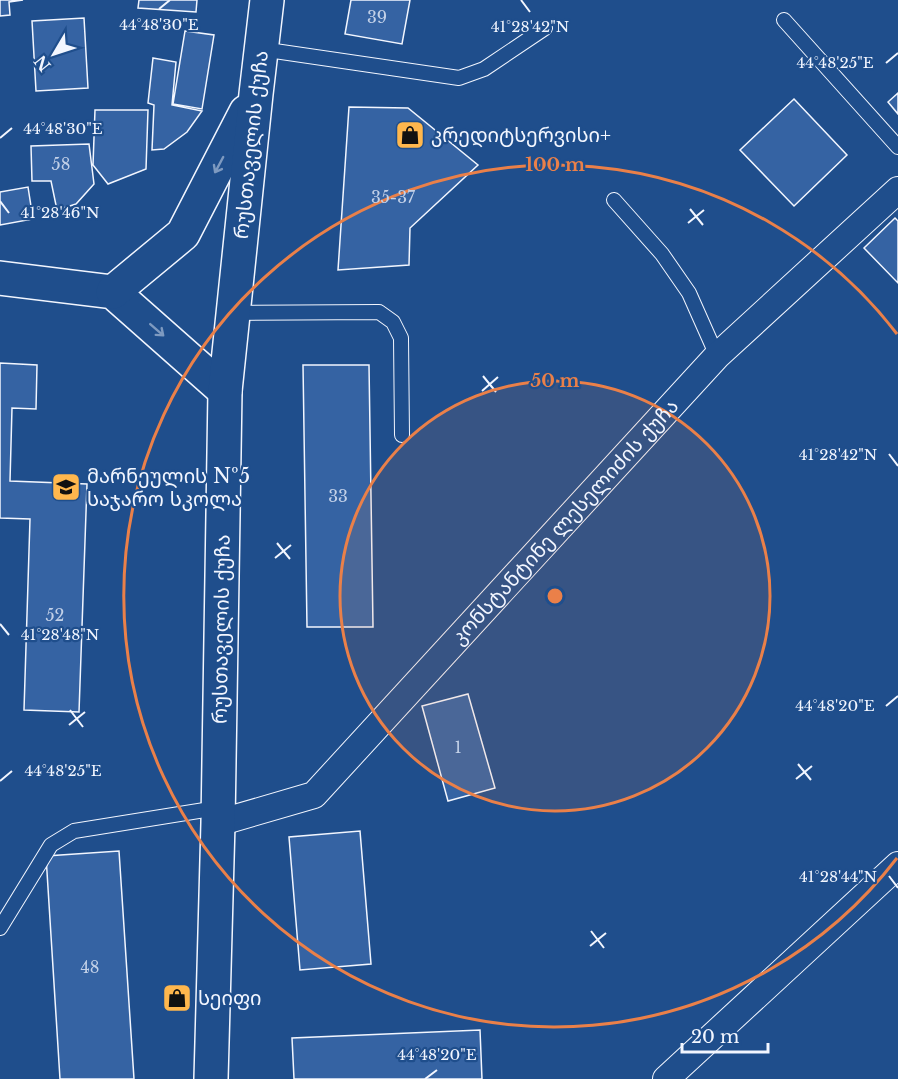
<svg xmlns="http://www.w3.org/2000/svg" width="898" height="1079" viewBox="0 0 898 1079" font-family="'Libre Baskerville','Noto Sans Georgian',serif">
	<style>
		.building { fill: #3563a3; stroke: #f2f6ff; stroke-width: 1.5 }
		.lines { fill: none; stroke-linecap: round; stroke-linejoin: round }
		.lane-casing { stroke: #f2f6ff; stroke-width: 16 }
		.street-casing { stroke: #f2f6ff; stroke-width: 28 }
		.secondary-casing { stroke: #f2f6ff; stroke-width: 36 }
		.lane { stroke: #1f4e8c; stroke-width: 14 }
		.street { stroke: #1f4e8c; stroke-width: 26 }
		.secondary { stroke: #1f4e8c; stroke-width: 33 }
		.oneway { stroke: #7e9ac0 }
		.ticks { fill: none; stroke: #f2f6ff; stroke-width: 2 }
		.ring { fill: none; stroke: #ea8049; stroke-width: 3 }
		.labels { text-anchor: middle; stroke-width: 4.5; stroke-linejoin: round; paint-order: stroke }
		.number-label { font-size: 16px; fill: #c3d1e8 }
		.poi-label { font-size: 20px; fill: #f2f6ff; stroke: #1f4e8c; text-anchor: start }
		.street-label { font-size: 20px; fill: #f2f6ff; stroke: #1f4e8c }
		.ticks-label { font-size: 15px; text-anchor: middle; fill: #f2f6ff; stroke: #1f4e8c; stroke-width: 4.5; stroke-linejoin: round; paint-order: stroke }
		.centre { fill: #ea8049; stroke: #1f4e8c; stroke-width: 3 }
		.ring-label { font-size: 18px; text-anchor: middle; font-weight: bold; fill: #ea8049; stroke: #1f4e8c; stroke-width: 4.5; stroke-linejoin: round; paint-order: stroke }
	</style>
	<rect width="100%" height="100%" fill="#1f4e8c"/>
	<path class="building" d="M0,0H23L9,2L10,15L0,16Z
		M139,0H197L196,12L138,8Z
		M351,0H410L402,44L345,34Z
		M84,18L88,88L36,91L32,21Z
		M185,31L214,35L202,109L173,104Z
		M153,58L176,62L172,105L202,111L187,132L164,149L152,150L154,105L148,103Z
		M898,93V114L888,102Z
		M794,99L847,155L794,206L740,150Z
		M349,107L408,108L478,165L410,228L409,265L338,270Z
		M95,110H148L146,169L108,184L93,165Z
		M89,144L94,184L76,204L57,210L51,181H32L31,146Z
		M28,187L33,219L0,225V192Z
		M895,218L898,221V283L864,248Z
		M0,363L37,365L36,409L12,408L10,481L87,484L79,712L24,710L30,519L0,518Z
		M303,365H369L373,627H307Z
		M468,694L495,788L448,801L422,706Z
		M360,831L371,964L300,970L289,837Z
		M119,851L134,1079H60L46,856Z
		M480,1030L482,1079H294L292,1038Z"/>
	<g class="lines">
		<g class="lane-casing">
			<path id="lane" d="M784,20L898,147
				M261,49L459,78L484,69L545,28
				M614,200L662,254L689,293L717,356
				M232,313L379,312L393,322L401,338L402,435
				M0,928L51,845L74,831L217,808"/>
		</g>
		<g class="street-casing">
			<g id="street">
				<path id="s1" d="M218,823L314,795L717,356L898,190"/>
				<path d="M666,1079L898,865"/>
			</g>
		</g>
		<g class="secondary-casing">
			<g id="secondary">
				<path d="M0,278L113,292L225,391"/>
				<path d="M113,292L183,234L246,112"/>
				<path id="s2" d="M211,1079L218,823L225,391L256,94L267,0"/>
			</g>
		</g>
		<use href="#lane" class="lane"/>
		<use href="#street" class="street"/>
		<use href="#secondary" class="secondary"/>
	</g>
	<defs><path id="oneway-shaft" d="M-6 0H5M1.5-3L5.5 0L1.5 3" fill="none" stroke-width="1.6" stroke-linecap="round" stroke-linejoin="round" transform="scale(1.5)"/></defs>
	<g class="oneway">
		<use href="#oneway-shaft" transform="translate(219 165) rotate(118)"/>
		<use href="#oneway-shaft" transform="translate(157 330) rotate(41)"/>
	</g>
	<path class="ticks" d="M521,0L530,12M159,9L170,0M886,63L898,53M0,138L12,128M0,201L9,213M690,209L703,225M688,223L704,210M483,376L496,392M482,391L498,377M889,454L898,466M277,543L290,559M275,558L291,545M0,624L9,635M886,706L898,696M70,710L83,727M69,725L85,712M798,764L811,780M796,779L812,766M0,781L12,771M889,876L898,888M591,931L604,948M590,946L606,933M425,1079L437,1070"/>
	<circle cx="555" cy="596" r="215" fill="#ea8049" fill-opacity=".12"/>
	<g class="ring">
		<circle cx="555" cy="596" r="215"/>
		<path d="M897 858A431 431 0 1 1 897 334"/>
	</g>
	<defs>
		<g id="shop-square" transform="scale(1.5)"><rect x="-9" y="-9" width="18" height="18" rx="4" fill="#ffb74d" stroke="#1f4e8c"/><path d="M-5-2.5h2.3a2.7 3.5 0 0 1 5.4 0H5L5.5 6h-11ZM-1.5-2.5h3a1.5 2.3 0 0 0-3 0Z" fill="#111"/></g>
		<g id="school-square" transform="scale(1.5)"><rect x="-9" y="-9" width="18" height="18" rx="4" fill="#ffb74d" stroke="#1f4e8c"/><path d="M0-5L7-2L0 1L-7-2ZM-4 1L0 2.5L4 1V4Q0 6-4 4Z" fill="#111"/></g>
	</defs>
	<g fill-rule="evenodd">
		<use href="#shop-square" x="410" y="135"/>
		<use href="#school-square" x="66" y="487"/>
		<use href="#shop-square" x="177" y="998"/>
	</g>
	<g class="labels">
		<g class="number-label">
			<text x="377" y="23">39</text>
			<text x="61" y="170">58</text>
			<text x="393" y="203">35-37</text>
			<text x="338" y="502">33</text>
			<text x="55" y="621">52</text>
			<text x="458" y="753">1</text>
			<text x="90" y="973">48</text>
		</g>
		<g class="poi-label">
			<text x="431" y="142">კრედიტსერვისი+</text>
			<text x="87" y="483">მარნეულის №5<tspan x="87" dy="23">საჯარო სკოლა</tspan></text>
			<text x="198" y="1005">სეიფი</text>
		</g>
		<g class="street-label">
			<text dy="7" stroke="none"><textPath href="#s2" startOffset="936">რუსთაველის ქუჩა</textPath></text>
			<text dy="7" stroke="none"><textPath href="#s1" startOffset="471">კონსტანტინე ლესელიძის ქუჩა</textPath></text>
			<text dy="7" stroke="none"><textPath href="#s2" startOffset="450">რუსთაველის ქუჩა</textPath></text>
		</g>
	</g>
	<g class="ticks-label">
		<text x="159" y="30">44°48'30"E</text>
		<text x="530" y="32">41°28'42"N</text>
		<text x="835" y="68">44°48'25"E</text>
		<text x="63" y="134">44°48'30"E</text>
		<text x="60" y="218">41°28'46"N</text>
		<text x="838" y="460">41°28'42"N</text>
		<text x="60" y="640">41°28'48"N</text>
		<text x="835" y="711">44°48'20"E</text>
		<text x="63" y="776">44°48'25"E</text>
		<text x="838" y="882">41°28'44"N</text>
		<text x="437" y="1060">44°48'20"E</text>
	</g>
	<circle cx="555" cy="596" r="9" class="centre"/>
	<g class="ring-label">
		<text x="555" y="171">100 m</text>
		<text x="555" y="387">50 m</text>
	</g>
	<g transform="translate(54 54) rotate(231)" stroke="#1f4e8c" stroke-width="4.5" paint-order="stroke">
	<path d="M0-4.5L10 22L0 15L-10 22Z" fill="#f2f6ff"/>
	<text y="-9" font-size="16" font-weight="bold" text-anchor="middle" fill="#f2f6ff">N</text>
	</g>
	<path d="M682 1043v9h86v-9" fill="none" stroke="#f2f6ff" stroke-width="3"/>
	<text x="691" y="1043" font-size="18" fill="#f2f6ff" stroke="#1f4e8c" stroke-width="4.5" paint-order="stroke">20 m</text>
</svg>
